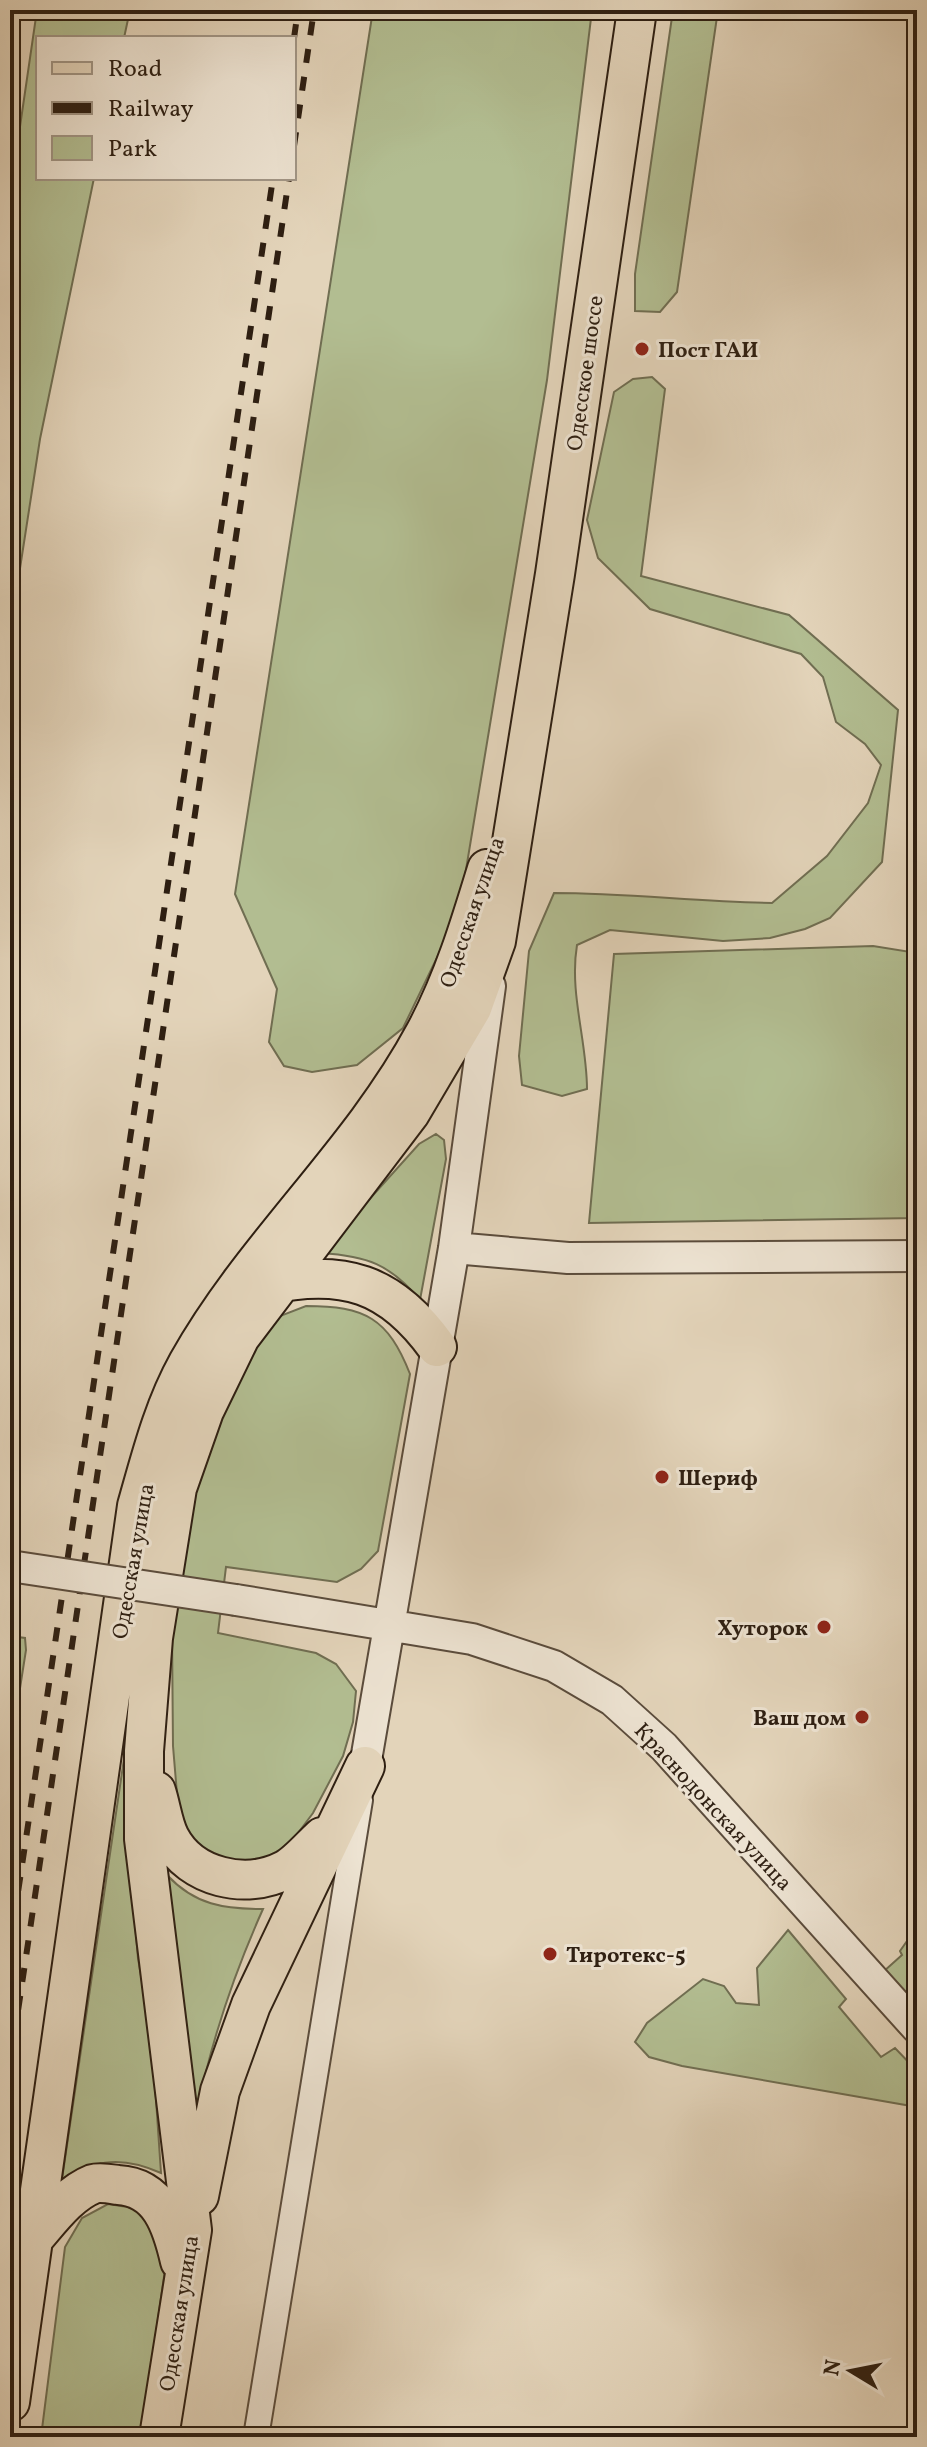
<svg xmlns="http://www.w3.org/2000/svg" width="927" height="2447" viewBox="0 0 927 2447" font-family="Vollkorn,serif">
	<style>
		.green { fill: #b2bd91; stroke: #706e52; stroke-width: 2 }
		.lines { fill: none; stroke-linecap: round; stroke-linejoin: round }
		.minor-casing { stroke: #5b4c3c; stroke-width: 28 }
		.tertiary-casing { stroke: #5b4c3c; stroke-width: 34 }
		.primary-casing { stroke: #2e1f12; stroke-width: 42 }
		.minor { stroke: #ede3d2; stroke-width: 24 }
		.tertiary { stroke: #ede3d2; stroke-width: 30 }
		.primary { stroke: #e3d4ba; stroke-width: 38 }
		.rail { stroke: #2e1f12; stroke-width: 6; stroke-dasharray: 14 14; stroke-linecap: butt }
		.tertiary-bridge-casing { stroke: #5b4c3c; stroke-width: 34; stroke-linecap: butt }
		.tertiary-bridge { stroke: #ede3d2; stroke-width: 30 }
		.poi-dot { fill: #8f2418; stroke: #ede3d2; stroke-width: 3 }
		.labels { text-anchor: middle; stroke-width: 6; stroke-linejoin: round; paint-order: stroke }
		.poi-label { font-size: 22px; font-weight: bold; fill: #2e1f12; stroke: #ede3d2; text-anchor: start }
		.street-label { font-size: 22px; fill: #2e1f12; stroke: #ede3d2 }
	</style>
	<rect width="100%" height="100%" fill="#e3d4ba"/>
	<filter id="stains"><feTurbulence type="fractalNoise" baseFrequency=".0025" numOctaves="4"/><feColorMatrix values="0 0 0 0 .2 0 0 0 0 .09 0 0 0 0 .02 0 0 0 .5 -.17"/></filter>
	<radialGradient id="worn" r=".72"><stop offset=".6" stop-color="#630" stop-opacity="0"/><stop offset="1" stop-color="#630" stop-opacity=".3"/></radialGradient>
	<path class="green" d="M37,10H130L124,38H38V178H94L40,439L10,633V195Z
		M373,10H592L547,380L459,912L403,1028L357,1065L312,1072L284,1066L269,1042L277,989L235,894Z
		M673,10H718L677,292L660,312L635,311V274Z
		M652,377L665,389L641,576L789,615L898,710L882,862L830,918L805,929L770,938L723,941L610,930L577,945C569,993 587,1041 587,1089L562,1096L522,1085L519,1056L529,951L554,893C627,893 699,902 772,903L827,856L868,803L881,765L865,744L836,722L823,677L801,654L650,609L598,558L587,520L614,392L633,379Z
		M873,946L917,953V1218L589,1223L614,954Z
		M436,1134L444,1140L446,1159L420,1300C390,1264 367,1256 321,1253L419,1144Z
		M306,1306C365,1306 388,1318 410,1374L378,1551L361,1569L337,1582L226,1567L218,1633L316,1653L336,1664L356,1691L353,1722L343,1756L313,1813L295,1837L272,1858L239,1864L211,1858L190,1836L178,1806L173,1746L172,1633L200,1467L254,1338L280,1316Z
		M10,1636L25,1638L26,1650L10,1752Z
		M134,1691L127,1833L138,1958L152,2041L161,2173C123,2156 97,2159 62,2179Z
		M167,1875C195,1905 224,1909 263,1909C233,1976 211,2041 197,2112Z
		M788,1930L846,1999L839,2007L881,2057L895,2048L917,2071V2107L682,2066L649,2057L635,2042L647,2023L703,1979L724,1986L736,2003L759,2005L757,1968Z
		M917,1936V2028L874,1980L902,1955L900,1951L907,1941Z
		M108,2204L134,2208L149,2221L166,2263L141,2437H41L65,2247L82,2218Z"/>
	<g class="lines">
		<g class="minor-casing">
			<path id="minor" d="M256,2437L360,1800"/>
		</g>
		<g class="tertiary-casing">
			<path id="tertiary" d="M454,1248L568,1258L917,1256
				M236,1600L472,1639L554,1666L612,1700L664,1747L917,2028
				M365,1766L454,1248L490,986"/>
		</g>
		<g class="primary-casing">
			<path id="primary" d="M266,1285C343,1268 391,1283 437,1347
				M156,1791C161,1806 163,1825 170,1838C191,1878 246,1890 285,1870C298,1863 311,1847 322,1837
				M199,2196L220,2091L251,2005L365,1766
				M33,2239C50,2220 68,2194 93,2184C100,2182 111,2184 118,2185C160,2187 172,2226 180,2261
				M10,2402L137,1506C151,1457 163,1408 188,1363C254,1245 361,1153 425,1033C453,981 470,925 487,869
				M159,2437L192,2230L144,1839V1751L153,1638L177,1488L204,1411L240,1337L410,1113L472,1008L496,941L555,574L637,10"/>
		</g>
		<use href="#minor" class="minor"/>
		<use href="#tertiary" class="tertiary"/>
		<use href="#primary" class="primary"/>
		<path class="rail" d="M294,38L298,10
			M294,146L314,10
			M10,1946L273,178
			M10,2065L289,178"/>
		<g class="tertiary-bridge-casing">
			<path id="tertiary-bridge" d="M10,1566L236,1600"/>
		</g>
		<use href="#tertiary-bridge" class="tertiary-bridge"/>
	</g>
	<g class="poi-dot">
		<circle cx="642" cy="349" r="8"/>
		<circle cx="662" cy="1477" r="8"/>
		<circle cx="824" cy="1627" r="8"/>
		<circle cx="862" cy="1717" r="8"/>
		<circle cx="550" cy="1954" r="8"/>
	</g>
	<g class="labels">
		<g class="poi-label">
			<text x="658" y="357">Пост ГАИ</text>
			<text x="678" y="1485">Шериф</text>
			<text x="808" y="1635" text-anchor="end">Хуторок</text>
			<text x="846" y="1725" text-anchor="end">Ваш дом</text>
			<text x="566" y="1962">Тиротекс-5</text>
		</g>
		<g class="street-label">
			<text transform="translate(584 373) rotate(-82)" y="8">Одесское шоссе</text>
			<text transform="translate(471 912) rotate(-71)" y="8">Одесская улица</text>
			<text transform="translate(132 1561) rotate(-80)" y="8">Одесская улица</text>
			<text transform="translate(714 1806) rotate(47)" y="8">Краснодонская улица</text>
			<text transform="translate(178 2313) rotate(-81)" y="8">Одесская улица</text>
		</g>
	</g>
	<rect width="927" height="2447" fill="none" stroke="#e3d4ba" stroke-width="40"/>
	<rect x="12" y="12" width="903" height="2423" fill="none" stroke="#2e1f12" stroke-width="4"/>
	<rect x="20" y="20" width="887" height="2407" fill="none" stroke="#2e1f12" stroke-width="2"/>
	<rect x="36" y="36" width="260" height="144" fill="#ede3d2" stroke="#a19585" stroke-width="2"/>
	<rect x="52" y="62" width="40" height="12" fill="#e3d4ba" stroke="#a19585" stroke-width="2"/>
	<text x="108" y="76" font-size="24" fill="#2e1f12">Road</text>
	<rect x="52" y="102" width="40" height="12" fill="#2e1f12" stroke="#a19585" stroke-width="2"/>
	<text x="108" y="116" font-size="24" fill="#2e1f12">Railway</text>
	<rect x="52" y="136" width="40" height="24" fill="#b2bd91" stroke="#a19585" stroke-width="2"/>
	<text x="108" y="156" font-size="24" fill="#2e1f12">Park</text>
	<g transform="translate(851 2371) rotate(280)" stroke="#ede3d2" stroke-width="6" paint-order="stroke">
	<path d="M0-6L14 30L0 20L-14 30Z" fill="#2e1f12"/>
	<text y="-12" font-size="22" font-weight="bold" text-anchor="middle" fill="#2e1f12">N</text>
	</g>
	<rect width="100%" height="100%" filter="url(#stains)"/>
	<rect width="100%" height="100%" fill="url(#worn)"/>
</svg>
